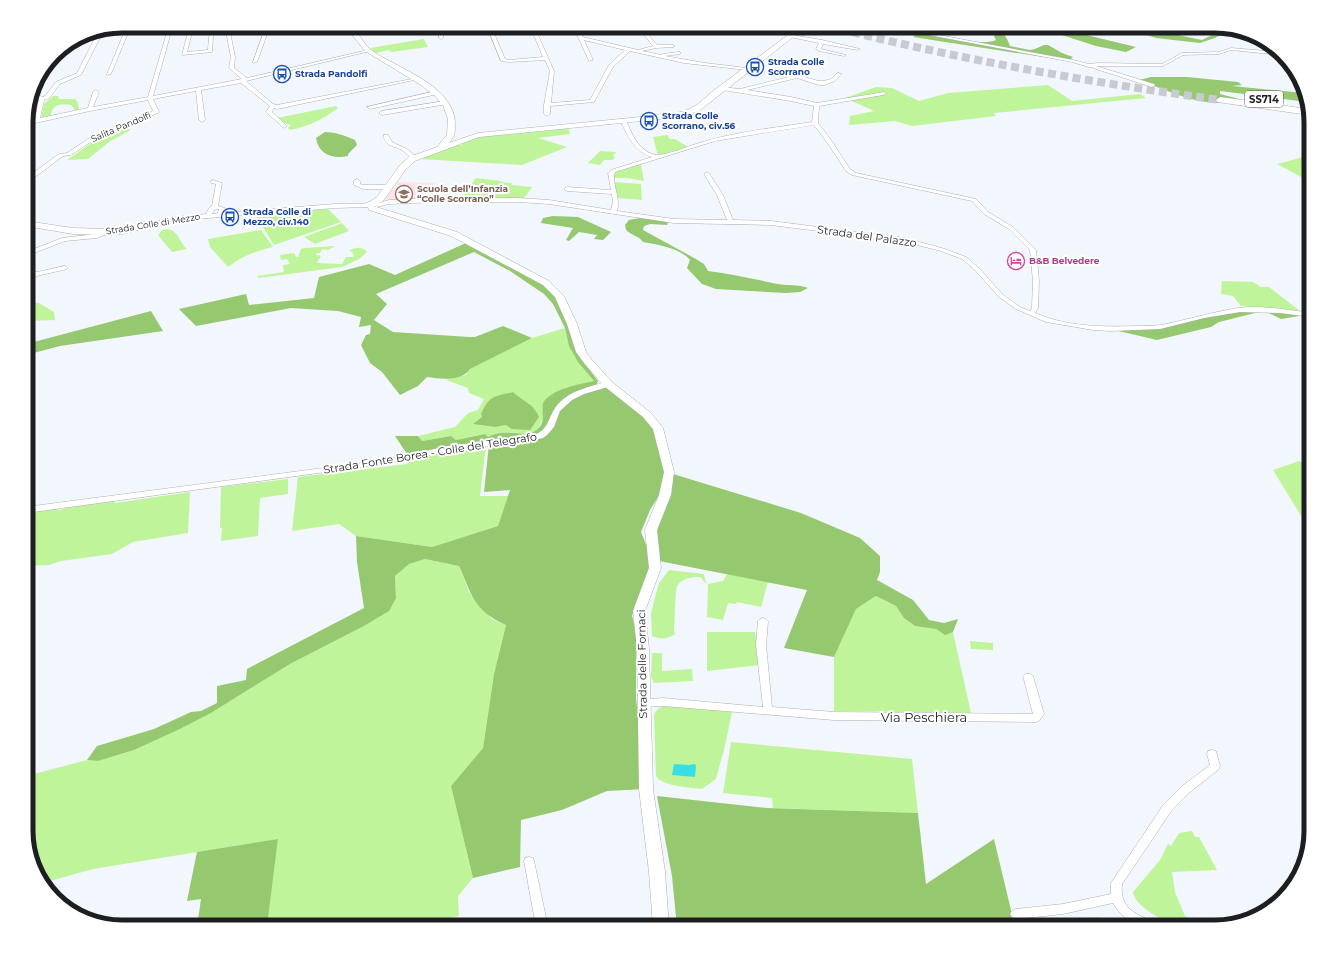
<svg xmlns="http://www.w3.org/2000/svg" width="1337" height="953" viewBox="0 0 1337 953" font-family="Montserrat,sans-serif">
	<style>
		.education { fill: #ffe4e7 }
		.green { fill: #c0f49a; fill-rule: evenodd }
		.forest { fill: #96c86f }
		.water { fill: #37dee5 }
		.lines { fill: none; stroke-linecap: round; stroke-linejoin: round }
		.trunk-tunnel { stroke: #c7cbd1; stroke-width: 8; stroke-dasharray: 8 4.5; stroke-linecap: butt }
		.minor-casing { stroke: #acafb6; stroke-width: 1 }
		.tertiary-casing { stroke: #acafb6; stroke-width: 1 }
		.trunk-casing { stroke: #acafb6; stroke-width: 1 }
		.minor { fill: #fff; fill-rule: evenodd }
		.tertiary { fill: #fff; fill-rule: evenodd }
		.trunk { fill: #fff; fill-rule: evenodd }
		.labels { text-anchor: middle; stroke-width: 4; stroke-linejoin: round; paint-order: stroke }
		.far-transit-label { font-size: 9px; font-weight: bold; fill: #164399; stroke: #fff; text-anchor: start }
		.far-street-label { font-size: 9px; fill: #1d1e21; stroke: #fff }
		.far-education-label { font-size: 9px; font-weight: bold; fill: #785e54; stroke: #fff; text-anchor: start }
		.far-hotel-label { font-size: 9px; font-weight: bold; fill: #b23c85; stroke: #fff; text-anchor: start }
		.shield { fill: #fff; stroke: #616264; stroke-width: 1 }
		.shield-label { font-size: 10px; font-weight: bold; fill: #1d1e21 }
		.street-label { font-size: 11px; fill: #1d1e21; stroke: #fff }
		.near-street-label { font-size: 13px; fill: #1d1e21; stroke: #fff }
		.rim { fill: none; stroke: #1d1e21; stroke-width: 5 }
	</style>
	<rect width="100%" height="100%" fill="#f2f6fd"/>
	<path class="education" d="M397,182L435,183L433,189L422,190L419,199L389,201L385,198L393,188H397L399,185H396Z"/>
	<path class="green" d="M424,39L428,47L391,52L389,50L376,53L370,48Z
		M1048,85L1072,101L1140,94L1146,98L994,113L996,116L912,126L895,121L849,125L850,116L874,111L845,98L876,87L892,88L919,101L948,93Z
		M53,96H58L59,99H75L78,103L79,111H76L71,105C62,103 50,105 51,117L41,119L44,104Z
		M336,106L338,108C322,120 309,126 290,130L288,128L291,125L283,123L277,118Z
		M132,125L129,131L109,142L88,159L67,160L101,136Z
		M568,126L570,134L538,138L567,147L522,165L419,159L424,158L456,145H461L465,142L483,136Z
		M667,135L670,139H675L688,147L658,156L653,137Z
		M600,151L616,152L613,156L615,157L613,160H604L600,165L588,163Z
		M1311,155V182L1277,164Z
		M641,164L644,181L627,178H613L616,171Z
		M476,178L501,181L500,182L512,183L511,185L532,187L523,200L460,199Z
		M614,182L641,184L642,200L618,198Z
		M328,209L341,222L274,245L256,216L296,214L300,211Z
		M342,223L349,231L315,244L304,237Z
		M166,229C178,229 179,242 187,249L172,252L158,235L162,230Z
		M261,230L273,247C256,251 242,256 228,267L210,247L208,239Z
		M335,246L328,250L322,249L320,253H317L316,255L321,256L317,263L342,264L346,257H353L354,254H352L353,252L349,251C355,247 362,246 367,252L359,259L342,267L258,278V276L284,272L283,265L290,264L287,259L281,260L280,255L294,253L296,257H298L301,249L304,248Z
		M1222,281L1253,282L1261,287H1269L1300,311L1241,306L1233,296L1221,294Z
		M26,302L39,303L54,312L55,320L26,321Z
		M565,328C571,353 579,363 595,382C567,386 563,389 542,407L544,417L538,429L529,434L506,432L494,434L488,437L484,434L456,440L451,436L422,441L418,436L455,427L468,413L478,410L484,399L469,393L468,388L446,380L466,375L470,369L532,338ZM513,392L520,398L530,404L506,425L495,427L474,424Z
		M486,446L480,496H508L498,526L432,547L356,536L339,524L292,531L298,477L407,464L412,456Z
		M1299,461L1311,467V532L1273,470Z
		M288,479V494L260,498L258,536L221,541L222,528H220L221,487Z
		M190,492L188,533L133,542L112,554L61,561L49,565L26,566V512L57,508L58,510L64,509L65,507L115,500V503Z
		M425,559L459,566L469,592L492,619L506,625L494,674L483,748L451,786L473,878L458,896L459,916L431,923L430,927H267L278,839L93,869L43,883C21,855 26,809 26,776L87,760L98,761L134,750L180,729L211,713L290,664L362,627L396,598L395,576L409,564Z
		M669,570L704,574L706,584L700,577C692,577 682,578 677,586C675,591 675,623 674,631L675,634C667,639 661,640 652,636L651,614L654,601L659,583Z
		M727,574L768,582L761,607L737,602L736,604L728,603L723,620L707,617L708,584L723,581Z
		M876,596L896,606L904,618L915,626L936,629L945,634L953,632L971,713L834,711V657L856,609Z
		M707,632H755L760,665L707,671Z
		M970,641L993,643V650L971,649Z
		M652,653H662V671L692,669L693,681L654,683L651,677Z
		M670,705L732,712L725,746L716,779L702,789C691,788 661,786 656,776L654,715C657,708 662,706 670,705Z
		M731,742L912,759L918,813L773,808L772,798L723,793Z
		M1192,831L1195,837H1199L1217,870L1172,872L1175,892L1185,916L1200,923L1235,922C1219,926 1202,928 1185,927C1171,926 1134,907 1133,892L1160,860L1168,844L1171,846L1179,833Z
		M1097,917L1122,921L1140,927H1015V925Z"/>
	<path class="forest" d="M989,26H1049L1136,47L1126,52L1096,46L1040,28L1037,29L1032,35L1011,32L1003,33L1007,39L1010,46L1030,50L1035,49L1044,45H1048L1062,53L1073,57L1069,61L913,37L919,32C936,34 982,47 996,40L994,36L996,33V28Z
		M1117,26H1134L1202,40L1218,32L1222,27L1231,29L1215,38L1200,43L1156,38Z
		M1151,77H1187L1238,82L1242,85L1232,86L1304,93L1307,102L1220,91V94L1239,99C1210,112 1167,90 1139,80Z
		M325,132C336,132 345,136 355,140L357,145L348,154V156C332,159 319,155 316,138Z
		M553,216L578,217L611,232L603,240L594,239L597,235L579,232L569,241L566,240L573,228L541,223L543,218Z
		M640,218L665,221L668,223L667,225L650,224L644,226L643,230L696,259L704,264L708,271C732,274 754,279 778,284C788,286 798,284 808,288L800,292L786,293L716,289L702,284L687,268L690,260C680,248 659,245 643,242C639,236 631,235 626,230L625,225L629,220Z
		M466,243L538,280L555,296L583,361L598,381L596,386L608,384L651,422L666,472L660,494L650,510L641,532L649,552L651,565L632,616L636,631V698L646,789L607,791L562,810L521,820L520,867L473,878L451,786L483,748L494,674L506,625C474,611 472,595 459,566L425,559L409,564L395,576L396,598L389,611L362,627L290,664L211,713L180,729L134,750L98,761L87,760L97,746L154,729L191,712L201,711L217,703V686L246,680L247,669L364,608L357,562L356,536L432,547L498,526L510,490L484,492L489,444L445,447L407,454L395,436H418L422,441L451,436L456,440L485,434L488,437C497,432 506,432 515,433C520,433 526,435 531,433C552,424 537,408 545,400C558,387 578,385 594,381L578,362L569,346L565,328L553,304L544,294L510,271L474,252L376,294L387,304L374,320L393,332L469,337H475L503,326L532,338L470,369C461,382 441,379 427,377L418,386L400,395L382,372L370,363L361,345L366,335L370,334L371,325L359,327L361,317L338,311L291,308L196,326L179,309L246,294L249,305L314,298L319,277L369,264L395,275Z
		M1255,310L1305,315L1281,319L1269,313H1255L1219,322L1211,327L1157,340L1110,329L1160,327L1204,316Z
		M151,311L163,331L60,346L26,355V344Z
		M513,392C523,401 534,404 539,417L530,430L512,429L506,425L495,427L473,424L482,417L481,414C490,395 493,397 513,392Z
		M673,474L801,513L860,538L880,556V572L877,580L913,600L929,620L944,623L958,619L953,632L945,635L936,629L915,626L904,618L896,606L876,596L856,609L834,657L784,648L807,590L659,561L656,525Z
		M657,796L767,808L918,813L926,884L994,839L1015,927H677L672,876Z
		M278,839L267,927H197L201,899L187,901L197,852Z"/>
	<path class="water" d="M674,764L689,765L695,764L696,766L695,777L672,775Z"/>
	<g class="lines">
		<path class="trunk-tunnel" d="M828,26C957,59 1088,82 1220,100
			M867,26L889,32"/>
		<g class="minor-casing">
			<path id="minor" d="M192,26L196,27L191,36L187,52L208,50L209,37L213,26H217V27L213,37L212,52L182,55L187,36Z
				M229,26L233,27L231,37L235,57L234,68L247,78L368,50L370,51L246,81L273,104L277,105L417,78L419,79L277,109L274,108L272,112L286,125V127L284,128L266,112L270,106L241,83L201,90L205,120L202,122L199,120L196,91L153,99L159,112L158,113L98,137L71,155L63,156L31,180L26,182V178L59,154L67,153L94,135L153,111L148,100L90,111L26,125V121L35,120L39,99L31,96L32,93L43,97L45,96L56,82L77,73L99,30H104L81,75L60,84L49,98L44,100L40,118L88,108L93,92L96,90L99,92L93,107L148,97L167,32L173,27L175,28L171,32L153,96L242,79L229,68L231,57L227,37Z
				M266,26H270L257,62L253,63V62Z
				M440,26H444L443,38L441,39L439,38Z
				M487,26H491L505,59L509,60L543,57L530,26H534L554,71L551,103L590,100L609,65L625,50L584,40L593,60L589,61L573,26H577L583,37L638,50L653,46L637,26H641L657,45H673L675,46L673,47L656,48L642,51L661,55L663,54L678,52H680V54L665,56L705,63L747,68L749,69L747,70L684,63L630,51L613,67L594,102L550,106V114L547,116L544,114V105L550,71L545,60L509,62L501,61Z
				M602,26H606L611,32V33H607Z
				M775,26H781L772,31L768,30Z
				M881,26H890L1073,60L1089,64L1098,63L1162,64L1182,53L1219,52L1231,48L1279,52L1281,55L1231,50L1219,54L1183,55L1163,66H1096L1154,84L1155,85L1152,87L1093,68V67H1089L1072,62Z
				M128,27L130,28L111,74L107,75V74L126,28Z
				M792,35L822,40L860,49L858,50L823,44L821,49L846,55L844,56L819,51L816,49L819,43L790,37V36Z
				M57,52L58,53L45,78L36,79L38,76H41L47,64Z
				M838,73L842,74L835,81L825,85H819L797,78L747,90L791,97L817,103L885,92L886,93L883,95L819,106L818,123L831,140L850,169L856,173L976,199L988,212L1013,227L1036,250L1039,281L1038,308L1035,313C1067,327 1103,327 1137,326C1145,326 1153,326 1161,325C1187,320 1212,312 1238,308C1260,305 1289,310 1311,313V317L1280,313L1240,312L1204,318L1160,329L1110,331L1093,330L1046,322L1016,309L999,297L975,270L962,259L941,251L905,242L771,225L674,223L549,204L518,202H437L389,204L376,207L373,205L389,200L437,198H518L549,200L611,210L613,202L612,194L567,191L564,189L567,187L611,190L608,173L611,170L652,157C634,152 628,136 620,120L621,119H625C632,132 636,148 652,154C662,158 685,147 696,144C733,132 774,128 812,122L814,106L791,101L723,90L720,88L721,87L740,89L797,75L819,81H824L831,79ZM814,125L827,142L846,171L852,175L972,201L984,214L1009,229L1030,250L1033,281L1032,308L1030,311L1020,307L1003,295L979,268L966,257L945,249L905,238L771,221L733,220L723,195L709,173L707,172L704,174L717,195L727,220L674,219L617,211C621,197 611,183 615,172L715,141Z
				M436,91L438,92V94L370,109L367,107Z
				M445,101L447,102V104L382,115L379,113L382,111Z
				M384,135H388L392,142L407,149L416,157V159H412C409,156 406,153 402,150C395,146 383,146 384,135Z
				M357,179L360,181V184L364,185H389L392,187L389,189H363L354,185V181Z
				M213,180L222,183L218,206L225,208L223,216L220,218L217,216L219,209C213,208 213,213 210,217H206L205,216L209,208L212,206L216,184L211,183V181Z
				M107,230L109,231V233L97,238L65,241L26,256V252L62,238L96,234Z
				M65,266L68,268L67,269L37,276L26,275V271L37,272Z
				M605,382H608L612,384L611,386L584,394L572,400L560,411L554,427L547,435L543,438L524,442L461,449L377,465L26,513V507L377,461L449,446L531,436C552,430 546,416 560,402C572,390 590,387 605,382Z
				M763,618L766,619L768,621L766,645L772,707L834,712L1033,714L1023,676L1025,674H1031L1033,676L1044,714L1039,721L1036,722L834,720L663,706L643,707L640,706L638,703L640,700L663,698L763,707L756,645L758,621L760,619Z
				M1212,750L1216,751L1220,766L1219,769L1189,793L1172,810L1122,884C1119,910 1138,915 1159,924L1161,927C1155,927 1147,928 1142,927C1130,923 1119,914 1113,903L1063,914L1016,919L1012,917L1010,914L1012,911L1016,909L1063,904L1111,894V883L1113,880L1164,804L1181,787L1210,765L1207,754L1208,751Z
				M529,857L533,858L534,861L548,927H536L524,861L525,858Z
				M650,922H661L665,924L667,927H644L646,924Z"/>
		</g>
		<g class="tertiary-casing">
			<path id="tertiary" d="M122,26H356L353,28L107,29Z
				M362,26H369L370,28L362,32L357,33C362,39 365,45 371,50C398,69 457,86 455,126C455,134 454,137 449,143L478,133L671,114L685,111L697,105L713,91L800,26H807L699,111L686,115L671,118L479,137L415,161L406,169L383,201L373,206L457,232L549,281L564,296L577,324L586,352L591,359L612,382L651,413L663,428L674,472L671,495L657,530L661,568L645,611L649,649L653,789L665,872L669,927H653L649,872L639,789L637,649L633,611L649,568L645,530L659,495L664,472L653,429L643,417L604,386L584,363L576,352L567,324L555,297L543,285L451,236L369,210L368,207L335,208L183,220L122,234L107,235L73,234L26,226V221L73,228L107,229L122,228L183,216L335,204H364L371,201L377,197L400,165L409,157L437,147L447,135L448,119L443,105L434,95L421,85L365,51L349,31C352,28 358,29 363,27Z"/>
		</g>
		<g class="trunk-casing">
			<path id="trunk" d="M1220,97L1308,109L1309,115L1217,102L1216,100Z"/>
		</g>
		<use href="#minor" class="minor"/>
		<use href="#tertiary" class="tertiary"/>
		<use href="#trunk" class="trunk"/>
	</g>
	<defs>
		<g id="bus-ring" transform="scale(0.9)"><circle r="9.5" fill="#fff" stroke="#1a4fb4" stroke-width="1.5"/><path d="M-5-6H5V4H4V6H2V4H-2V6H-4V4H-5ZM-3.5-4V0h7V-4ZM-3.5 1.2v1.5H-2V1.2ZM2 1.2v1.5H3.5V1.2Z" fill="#1a4fb4"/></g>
		<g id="school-ring" transform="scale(0.9)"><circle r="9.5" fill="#fff" stroke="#8d6e63" stroke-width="1.5"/><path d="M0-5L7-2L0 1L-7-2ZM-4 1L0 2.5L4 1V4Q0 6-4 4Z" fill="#8d6e63"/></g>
		<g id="hotel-ring" transform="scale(0.9)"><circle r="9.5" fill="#fff" stroke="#d1479c" stroke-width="1.5"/><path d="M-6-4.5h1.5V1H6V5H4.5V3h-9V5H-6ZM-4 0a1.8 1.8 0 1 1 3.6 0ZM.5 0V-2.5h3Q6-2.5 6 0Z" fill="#d1479c"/></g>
	</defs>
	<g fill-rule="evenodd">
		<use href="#bus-ring" x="755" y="67"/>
		<use href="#bus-ring" x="282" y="74"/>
		<use href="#bus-ring" x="649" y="121"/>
		<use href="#school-ring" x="404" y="194"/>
		<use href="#bus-ring" x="230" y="217"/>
		<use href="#hotel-ring" x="1016" y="261"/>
	</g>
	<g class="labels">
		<g class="far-transit-label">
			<text x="768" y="65">Strada Colle<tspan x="768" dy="10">Scorrano</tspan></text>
			<text x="295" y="77">Strada Pandolfi</text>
			<text x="662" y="119">Strada Colle<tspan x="662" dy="10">Scorrano, civ.56</tspan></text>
			<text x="243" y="215">Strada Colle di<tspan x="243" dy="10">Mezzo, civ.140</tspan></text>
		</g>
		<g class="far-street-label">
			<text transform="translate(121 127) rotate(-23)" y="3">Salita Pandolfi</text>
			<text transform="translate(153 224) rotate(-9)" y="3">Strada Colle di Mezzo</text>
		</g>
		<g class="far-education-label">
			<text x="417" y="192">Scuola dell’Infanzia<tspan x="417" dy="10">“Colle Scorrano”</tspan></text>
		</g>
		<g class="far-hotel-label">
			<text x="1029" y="264">B&amp;B Belvedere</text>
		</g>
		<rect class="shield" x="1245" y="91" width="38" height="16" rx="3"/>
		<g class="shield-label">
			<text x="1264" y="103">SS714</text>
		</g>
		<g class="street-label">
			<text transform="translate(867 236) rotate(8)" y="4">Strada del Palazzo</text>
			<text transform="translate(430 453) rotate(-9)" y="4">Strada Fonte Borea - Colle del Telegrafo</text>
			<text transform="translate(642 664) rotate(-91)" y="4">Strada delle Fornaci</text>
		</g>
		<g class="near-street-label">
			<text x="924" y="722">Via Peschiera</text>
		</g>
	</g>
	<path d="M0 0H1337V953H0ZM122 33H1215A89 89 0 0 1 1304 122V831A89 89 0 0 1 1215 920H122A89 89 0 0 1 33 831V122A89 89 0 0 1 122 33Z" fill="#fff" fill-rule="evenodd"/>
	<path class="rim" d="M122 33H1215A89 89 0 0 1 1304 122V831A89 89 0 0 1 1215 920H122A89 89 0 0 1 33 831V122A89 89 0 0 1 122 33Z"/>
</svg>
